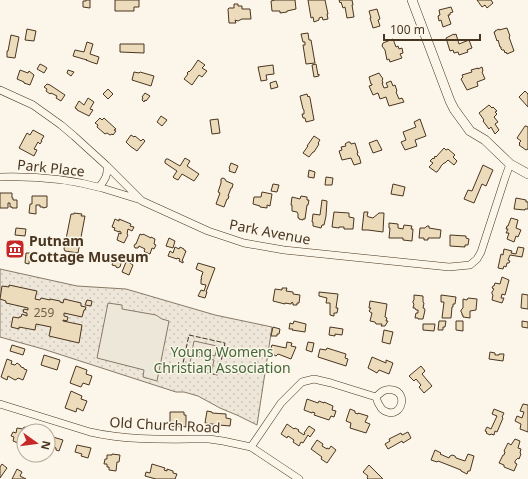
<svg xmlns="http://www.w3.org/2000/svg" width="528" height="479" viewBox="0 0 528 479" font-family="'Noto Sans',sans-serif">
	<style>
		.grass { fill: url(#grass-dots); stroke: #887966 }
		.garden { fill: #ede6d9; stroke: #887966 }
		.parking { fill: #ede7d9; stroke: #887966 }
		.building { fill: #ecdcbc; stroke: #4a3520 }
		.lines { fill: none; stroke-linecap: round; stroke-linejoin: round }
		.minor-casing { stroke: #4a3520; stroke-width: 8 }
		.major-casing { stroke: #4a3520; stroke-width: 10 }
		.minor { stroke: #fbf6e9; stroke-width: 7 }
		.major { stroke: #fbf6e9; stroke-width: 9 }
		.fence { stroke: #4a3520; stroke-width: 1; stroke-dasharray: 5 2; stroke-linecap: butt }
		.labels { text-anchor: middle; stroke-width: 3; stroke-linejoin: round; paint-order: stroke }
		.number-label { font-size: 12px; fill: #725f47 }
		.street-label { font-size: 14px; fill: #4a3520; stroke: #fbf6e9 }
		.poi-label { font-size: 14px; font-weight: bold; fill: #4a3520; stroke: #fbf6e9; text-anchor: start }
		.park-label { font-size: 14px; fill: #436837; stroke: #fbf6e9 }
	</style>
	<defs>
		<pattern id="grass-dots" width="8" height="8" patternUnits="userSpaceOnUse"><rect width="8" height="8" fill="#ede6d9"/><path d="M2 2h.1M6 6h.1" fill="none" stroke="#cdc6ba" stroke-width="1.8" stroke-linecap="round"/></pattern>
	</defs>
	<rect width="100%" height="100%" fill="#fbf6e9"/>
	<path class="grass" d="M0,269L77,286L126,289L215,315L272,327L257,425L239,416L220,408L198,396L184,392H176L43,349L0,337Z"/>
	<path class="garden" d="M194,341L217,346L215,356L192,351Z
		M192,355L214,360L212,370L189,365Z"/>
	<path class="parking" d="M108,303L122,305V309L156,315L162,319L169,321L157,381L143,377L144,370L97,358Z"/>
	<path class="building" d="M86,0H90V8L83,7V1H86Z
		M115,0H139V7H134V11H115Z
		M275,0H295L296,9L287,11V12L280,13V11H272L271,1Z
		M308,0H325L328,14H327L328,19L323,20L322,17L319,18V20L314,22L313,17L311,18Z
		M339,0H352L353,5H352L354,17L347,18L345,7L343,8L341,2L340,3Z
		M477,0H491L493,3L487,8L485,5L482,7Z
		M234,4H238V6H242V9H250L251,19H242L238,21L235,20L236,23H229L228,9L229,8H234Z
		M451,7L453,12L450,13V15H448L451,24L443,27L441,20L439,21L438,16L440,15L439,10Z
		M377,9L380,19L378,20L380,26L373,28L370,18H371L369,11Z
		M507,28L510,36L509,37L514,51L507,54L506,52L505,53L504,50H502L501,49V47H500L498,40L497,41L494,32H495V31L499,29V30Z
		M27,29L36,31L34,41L25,40Z
		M308,33L309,40H311L315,63L306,64L303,45H305V42H303L301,34Z
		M454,34V35L456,34L459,44L469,40L472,48L467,50L468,52L459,55L458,52L454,53L453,50L450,51L446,38Z
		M11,35L19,37L15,58L7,57V51H8Z
		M393,39L396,47L398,46L399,49L402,48L403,53L400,54L402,58L390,62L389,59L387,60L385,50L382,46L383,43Z
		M87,42L93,44L90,54L99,57L97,64L91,62L86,60H87L73,56L75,50L84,52Z
		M120,44H144V53L120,52Z
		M198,60L205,65L202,68L207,71L202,77L199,75L192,85L184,79L188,74L187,73L189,71V72L192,69Z
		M40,64L44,66L47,68L44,73L37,69Z
		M316,64L318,75L319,74V76L314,77L312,65Z
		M273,65L274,74L266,75L267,80L261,81L258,67Z
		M482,67L483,71L482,72L485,79L477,82L478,86L467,90L461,79L463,77L462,75L472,72L471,70L478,68V69Z
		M20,70L28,73L29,71L34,75L30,85L24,83V82L17,79Z
		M68,70L74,72L71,76L67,73Z
		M134,72L139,73L140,72L154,76L151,86L132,80Z
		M379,73L383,79L382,80L383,83H382L384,88L388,87L386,83L391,81L393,86L395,85L397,91L396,92L399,99L402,98L404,102L389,106L386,97L380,99L378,93L373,95L369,86L372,85V84H371L369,77Z
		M276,81L278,87L271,89L270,83Z
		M47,84L50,85L65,95L61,101L56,98L57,96L51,93L50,94L46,91L47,89L44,87Z
		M108,89L113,94L108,99L103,94Z
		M525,91L528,94V107L519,97Z
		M145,93L150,96L146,101L145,100L144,102L142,100L143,98L142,97Z
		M307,94L308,97L309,96L310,98L314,120L306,122L305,118H303L302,114H304V110L303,109L300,96Z
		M88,98L94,102L90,109L93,110L89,116L77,110V109L75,108L79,101L84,105Z
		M489,105L492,108L493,107L497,111L495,112L497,114L494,117L498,122L495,124L499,130L495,134L491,127L489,129L483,121L484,120L479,113Z
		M161,116L167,120L162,126L157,122Z
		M100,118L102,120L104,118L116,129L114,130L116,131L113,135L112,134L110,135L107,133L105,134L97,127L98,125L95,123Z
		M218,119L220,133L212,134L210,120Z
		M420,119L426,136L415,140L417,146L405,150L401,142L406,140L403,132L416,127L414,122Z
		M525,126H526L528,127V149L526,150L519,145L520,144L519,143L521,141L517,138Z
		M33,130L44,136L41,141H42L40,144L38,142L34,149L37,150L34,156L19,148L27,133L30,135Z
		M131,135L134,137L135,136L141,141L143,139L145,141L137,151L130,146L126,142Z
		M314,136L320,140L318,143L319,144L314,152H313L309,157L303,153L308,146H307Z
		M377,140L382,150L373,153L369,143Z
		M348,142H350L351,144L355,143L358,153H357L358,156H359L361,163L354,165L351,158L342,160L339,151L342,150L341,147L346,146L345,144Z
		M444,148L446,150L448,149L455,155L453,157L457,161L454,165L448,160L445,163H444L441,166L440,168L437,172H436L429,167L433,163L430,161L433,158L434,159L435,156L436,157Z
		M185,158L190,161L187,166L199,174L194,181L182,174L178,180L174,178L173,177L177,171L165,163V161L166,159H168L180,166Z
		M231,163L238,166L235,173L229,171L230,169L229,168Z
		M483,165L493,170L486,186L482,184L474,203L464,199L468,190L472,191Z
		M309,170L315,172L314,178L308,177Z
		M326,177L333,178L332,185H325Z
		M223,178L225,179L226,181L233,184L232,188H231L228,196H229L228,199H227L224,207L216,204L220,193L218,192L221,183V179Z
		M273,184L279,185L277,192L271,191Z
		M393,184L405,187L403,196L391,194Z
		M262,192L272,194L270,206L267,205V208L260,207V206L253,204L254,197H261Z
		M0,193H12V198H13V200H17V208H12V207H10V203H8V208H0Z
		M32,196H47V207L43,208V207H40V205H36V214L29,213L30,204H32Z
		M301,196L307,197V200H309L308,205H307L305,219H303V220L299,219V218H298V214L297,212L292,211V205H291L292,197L300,199Z
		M516,198L526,200V202H528V209H525V210L514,209Z
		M322,200L327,201L326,216L324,225H322L321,228L313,226V222H312L313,214L320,215Z
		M334,212L349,213V217L354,218L353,229H344V227H339V228L332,227Z
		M364,212H368L367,216L369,217L373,218L379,213H384L383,232L368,230H362Z
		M74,213L82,214L81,216H85L78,253L65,251L64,249L71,214H74Z
		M511,218L518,220L516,228L521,230L518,237L516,236L514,242L507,239L509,233H506L508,229H506L507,226H508Z
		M115,219L119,221V219L131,224L130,226L134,227L132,231L128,229L127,234L128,235L124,243L117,240L119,233L121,234V232L119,231V232L114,230L115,228L112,227Z
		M389,223L398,224V228L403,229L404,225L412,226L411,229H413L412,241L403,240V238H389L390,228H389Z
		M427,226H429V228L441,230L440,238H428V240H424V238H419L420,228H425Z
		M16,228L26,229L25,236L15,235Z
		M140,234L142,235L143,234L151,238V237L155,239L154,244L156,245L154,249L152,248L150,254L145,252L144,251L145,249L139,246L138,248H135L134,246L135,244H136Z
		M450,235L466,236V238L469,239L468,245H465V247L450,246Z
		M169,238L175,241L173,248L166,246Z
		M175,247L179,249L180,247L184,249V250L186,251L182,261H183V263L179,261L180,259L177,258V259L168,256L170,251L173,253Z
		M518,247L524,248L522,257L510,255L508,260L510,261L509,263H507L506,267L504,266L503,269L498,268L501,254L503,255L504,249L512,251L511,253L516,254Z
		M26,253H30L29,264L25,263Z
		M115,257L122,260L120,267H119L118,268L116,267V266L112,265Z
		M126,262H128L133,265L129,275L122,272Z
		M198,263L215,268L206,292H207L205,298L198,296L201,290L204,291L206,285L201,284V279H202L201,278L203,272L196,269Z
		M502,277L509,280L505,295L502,294L501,298H504L502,303L492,300L493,295L492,294V292L494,289L492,288L493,286H494L495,283L500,284Z
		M9,285L37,291L35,299L40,300L41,298L50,300V299L60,301V302L63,303L64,299L81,303V306L86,307L85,310H84L82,317L64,313V316L68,317L67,321L63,320V321L82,325L79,343L49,336L51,327L36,324L35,330L19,327V329L11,327L13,317L19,318V317H21L22,314L27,316V313L23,312L24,309L28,310V308L6,303V301L0,299L2,286L9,287Z
		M282,288H287L286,291L293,292V294L300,295L299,303H297V305H293V303L292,302L291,304L285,303V304L273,301L275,289L282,290Z
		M319,292L338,294L336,308H338L337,313H334V316L330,315V303H326L327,298L319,296Z
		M522,294L528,295V309L521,308Z
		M414,295L423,296V302L424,303L423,308H424L425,310L423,319H418V318H415L416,313H418V310H416L415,308H413L414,304L413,303V301L414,300Z
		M441,295L456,297L455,304H453V307H452L451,318H442L444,302H441Z
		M468,298L477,299L476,310L470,311V318L463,317V315H462V313L461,312V310L463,308V299L467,300Z
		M87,300L92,301L91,306L85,305Z
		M370,301L387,304L385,317L387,318L386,321H388L385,326H381L382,324H376L375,322L370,321L372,313L370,312L369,311L371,308H369Z
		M294,321L306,324L305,332L292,330L293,329H289L290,323L293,324Z
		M439,321H446L445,327H443V330H438Z
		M456,321H463V331L456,330Z
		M522,321L528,322V328L522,327Z
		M423,324H435L434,331L423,330Z
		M273,327L280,329L279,334H277V336H271Z
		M330,327L343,329L342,335L335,334V336L329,335Z
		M384,330L393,332L390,344L382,342Z
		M287,342L292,343L291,346L296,347L291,359L278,354L276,356L274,355L273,353L270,351L272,345L286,348Z
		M308,342L314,343L312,352L306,350Z
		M12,345L25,349L23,355L10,351Z
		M327,348L346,354L345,358L348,359L346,366L318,357L320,349L326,350Z
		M490,352L495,353V355H499V354H504L503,361L489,359Z
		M44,355L60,360L57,370L41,365Z
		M372,357L386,363V360L393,363L389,374L379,370L377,373L368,368Z
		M7,359L12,361L11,364L15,365L17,363L20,365L21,367L24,368V369L27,370L23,380L18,378L17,379L15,380L8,376L7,380L1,377Z
		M76,366L87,370L86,374L92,376L89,385L83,383L81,387L70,383Z
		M421,366L425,371L422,374L432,386L424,393L419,387L421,385L416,379L414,381L409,376Z
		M71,391L82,396L81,399L87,401L83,411L77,408L76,412L65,408Z
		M307,399L318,403L319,401L324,403V402L333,406L332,410L336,411L334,417L331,416L329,420L314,415L315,413L312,412V413L304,410Z
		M523,404L528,405V432L520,429L521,424L515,421L517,416L522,418L524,412L520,411Z
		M350,409L355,411V413L358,414V413L368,416L365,422L370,424L366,433L350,428L351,423L346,421Z
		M494,409L504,413L502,417L503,418L497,432L495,431L494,435L491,434L490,435L486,433L487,432L485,431L487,427L491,429L497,416L492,414Z
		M207,411L212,412V413L226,414V418L231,419L230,426L219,425L205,423Z
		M170,412H184V415H186V427L181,426V427L170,426Z
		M287,424L294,429L295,428L299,430L298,431L304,435L305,433H304L309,426L315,430L310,437L308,435L303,443L301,442L299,446L293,442L294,440L288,436L287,438L281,434Z
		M24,427L33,430L32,431H24L23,445L13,441L14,437L11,436L13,432L16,433L17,428L23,429Z
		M408,432L411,438L403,443L402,441L388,449L385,444L390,441L389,439L401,433L402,435Z
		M53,437L63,440L59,451L56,450V448L48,445V439L52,440Z
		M515,439L520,441L518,448L521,449L520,453L521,454L519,459L518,458L515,461V463L517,464L514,471L504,467V465L499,463L503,455H504L505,452L504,451L508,443L511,445Z
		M317,440L323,444L322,446L327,449V448L329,449L331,446L336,450L327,463L321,459L322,457L311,449Z
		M77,445L91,448L88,458L81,456L82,454L75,452Z
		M435,450L441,453L440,454L449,458L450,456L452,455L455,456L456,458L465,461L468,454L474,456L470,471H468L467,474L461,471V470L438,461L437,462L431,460Z
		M112,454L120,455L119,462H117L116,471L109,470V467H107V464H104L105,459H107V455H112Z
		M2,464L7,468L0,478V467Z
		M152,464L165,468L164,470L167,471V469L173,471V473L177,474L175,479H156L145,476L146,472L150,473Z
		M369,465L383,479H368L367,478L368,476L363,472Z
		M17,469L22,472L20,476L26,479H12Z"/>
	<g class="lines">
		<g class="minor-casing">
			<path id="minor" d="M0,90L33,105L61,125L74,136L107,166L142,201L208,231L244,243L284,250L449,267L470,265L477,259L481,252L505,178L510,164
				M0,177C34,176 69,179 102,188C115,192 128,196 141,200
				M99,187C105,180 108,175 107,166
				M0,404L90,432C129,441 169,439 209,439L223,441L251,447L299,479
				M251,447L281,403L302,382L314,379L331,383L376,397C377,400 378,404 380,406C381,409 384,411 387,412C402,417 408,393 393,390C385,388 381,392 376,397"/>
		</g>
		<g class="major-casing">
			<path id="major" d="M412,0L450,101L454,109L470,131L485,140L510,164L528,174"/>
		</g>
		<use href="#minor" class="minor"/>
		<use href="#major" class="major"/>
		<path class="fence" d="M189,335L225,343L218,375L182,368Z"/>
	</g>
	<defs>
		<g id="museum-square" transform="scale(1)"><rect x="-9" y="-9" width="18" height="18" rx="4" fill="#c62828" stroke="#fbf6e9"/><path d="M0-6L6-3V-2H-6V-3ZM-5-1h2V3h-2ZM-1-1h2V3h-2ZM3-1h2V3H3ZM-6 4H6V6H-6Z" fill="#fff"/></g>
	</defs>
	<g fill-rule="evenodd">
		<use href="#museum-square" x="15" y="249"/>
	</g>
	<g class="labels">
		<g class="number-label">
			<text x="44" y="317">259</text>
		</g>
		<g class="street-label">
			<text transform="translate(51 168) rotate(6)" y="5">Park Place</text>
			<text transform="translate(270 232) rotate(11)" y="5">Park Avenue</text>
			<text transform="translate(165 425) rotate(3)" y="5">Old Church Road</text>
		</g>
		<g class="poi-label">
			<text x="29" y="246">Putnam<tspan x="29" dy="16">Cottage Museum</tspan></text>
		</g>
		<g class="park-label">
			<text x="222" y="357">Young Womens<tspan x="222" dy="16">Christian Association</tspan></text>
		</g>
	</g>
	<g transform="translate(36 443) rotate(104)"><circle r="19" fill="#fbf6e9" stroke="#b4a999"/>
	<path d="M0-3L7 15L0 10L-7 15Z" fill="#c62828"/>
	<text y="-6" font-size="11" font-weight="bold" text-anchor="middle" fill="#4a3520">N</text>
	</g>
	<path d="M384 34v6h96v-6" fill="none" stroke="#4a3520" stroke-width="2"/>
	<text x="390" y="34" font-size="12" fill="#4a3520" stroke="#fbf6e9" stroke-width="3" paint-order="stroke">100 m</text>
</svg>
